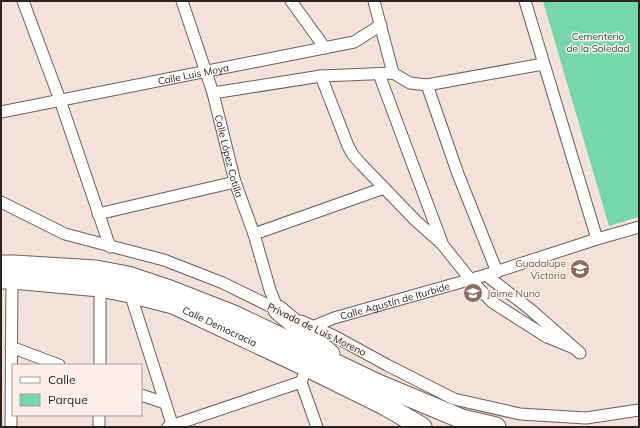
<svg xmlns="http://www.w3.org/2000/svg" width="640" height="428" viewBox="0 0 640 428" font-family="Mulish,sans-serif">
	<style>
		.green { fill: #78d7aa }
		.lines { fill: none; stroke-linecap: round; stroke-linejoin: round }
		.street-casing { stroke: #6e6059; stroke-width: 13 }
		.highway-casing { stroke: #6e6059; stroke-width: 21 }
		.street { stroke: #fff; stroke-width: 11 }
		.highway { stroke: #fff; stroke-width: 19 }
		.labels { text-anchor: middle; stroke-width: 3; stroke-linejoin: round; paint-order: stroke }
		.park-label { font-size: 10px; fill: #085d3f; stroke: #fdf0e9 }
		.street-label { font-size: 10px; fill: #2a2521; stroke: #fdf0e9 }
		.education-label { font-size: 10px; fill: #785e54; stroke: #fdf0e9; text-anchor: end }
	</style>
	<rect width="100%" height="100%" fill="#f2e2da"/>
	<path class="green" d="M543,1H639V217L609,226Z"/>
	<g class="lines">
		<g class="street-casing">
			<g id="street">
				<path d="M23,1L60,100L110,247"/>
				<path id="s1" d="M182,1L213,93L235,182L254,234L270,290L278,310"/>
				<path d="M291,1L325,48"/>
				<path d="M374,1L393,73"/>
				<path d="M525,1L597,239"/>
				<path d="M379,74L442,243"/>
				<path d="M321,76L348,146L353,155L361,164L416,221L442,244L470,279L492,302L547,337L574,348"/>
				<path d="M427,85L458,174L497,272"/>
				<path d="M213,93L321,76L346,75L393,73L410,83L427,85L543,64"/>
				<path id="s2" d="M1,112L354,42L381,25"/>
				<path d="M1,202L65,234L164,260L223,283L282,312"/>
				<path d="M98,214L235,182"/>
				<path d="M254,234L384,188"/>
				<path d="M486,275L531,310L580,353"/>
				<path d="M130,293L173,427"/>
				<path d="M301,321L336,337L387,365L454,399L520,414L586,418L639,410"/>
				<path id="s3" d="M312,327L334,318L486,275L597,239L639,227"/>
				<path d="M11,347L59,365"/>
				<path d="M100,365V287"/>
				<path d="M303,377L301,382L317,427"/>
				<path d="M141,395L165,403"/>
				<path d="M11,427L12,279"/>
				<path d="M99,427V415"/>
				<path d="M168,427L301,382"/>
			</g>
		</g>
		<g class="highway-casing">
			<g id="highway">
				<path d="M1,265H14L96,270L128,276L170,290L234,315L378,384L462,419L496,427"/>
				<path id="s4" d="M1,279H12L100,287L130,293L173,304L307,367L384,405L422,427"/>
				<path d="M278,310L330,354"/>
			</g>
		</g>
		<use href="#street" class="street"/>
		<use href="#highway" class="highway"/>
	</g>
	<defs>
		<g id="school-disc" transform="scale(1)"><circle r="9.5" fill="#8d6e63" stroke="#fdf0e9"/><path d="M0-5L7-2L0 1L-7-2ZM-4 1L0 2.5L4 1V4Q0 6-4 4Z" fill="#fff"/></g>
	</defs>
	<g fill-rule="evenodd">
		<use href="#school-disc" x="580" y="269"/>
		<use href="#school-disc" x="473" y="293"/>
	</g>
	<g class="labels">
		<g class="park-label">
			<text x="598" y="40">Cementerio<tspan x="598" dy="12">de la Soledad</tspan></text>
		</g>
		<g class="street-label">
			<text dy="4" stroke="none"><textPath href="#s2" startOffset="196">Calle Luis Moya</textPath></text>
			<text dy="4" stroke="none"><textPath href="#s1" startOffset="162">Calle López Cotilla</textPath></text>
			<text dy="4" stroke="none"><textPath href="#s3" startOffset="87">Calle Agustín de Iturbide</textPath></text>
			<text dy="4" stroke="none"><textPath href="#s4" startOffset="226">Calle Democracia</textPath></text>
			<text transform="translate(317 329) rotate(26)" y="4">Privada de Luis Moreno</text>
		</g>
		<g class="education-label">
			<text x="566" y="267">Guadalupe<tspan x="566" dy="12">Victoria</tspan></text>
			<text x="487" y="297" text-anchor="start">Jaime Nuno</text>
		</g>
	</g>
	<rect width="640" height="428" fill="none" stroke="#2a2521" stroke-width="4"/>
	<rect x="12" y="364" width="130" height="52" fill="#fdf0e9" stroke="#a99f99"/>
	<rect x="20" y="377" width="20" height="6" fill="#ffffff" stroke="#a99f99"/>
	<text x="48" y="384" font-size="12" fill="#2a2521">Calle</text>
	<rect x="20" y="394" width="20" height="12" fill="#78d7aa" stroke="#a99f99"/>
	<text x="48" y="404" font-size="12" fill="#2a2521">Parque</text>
</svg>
